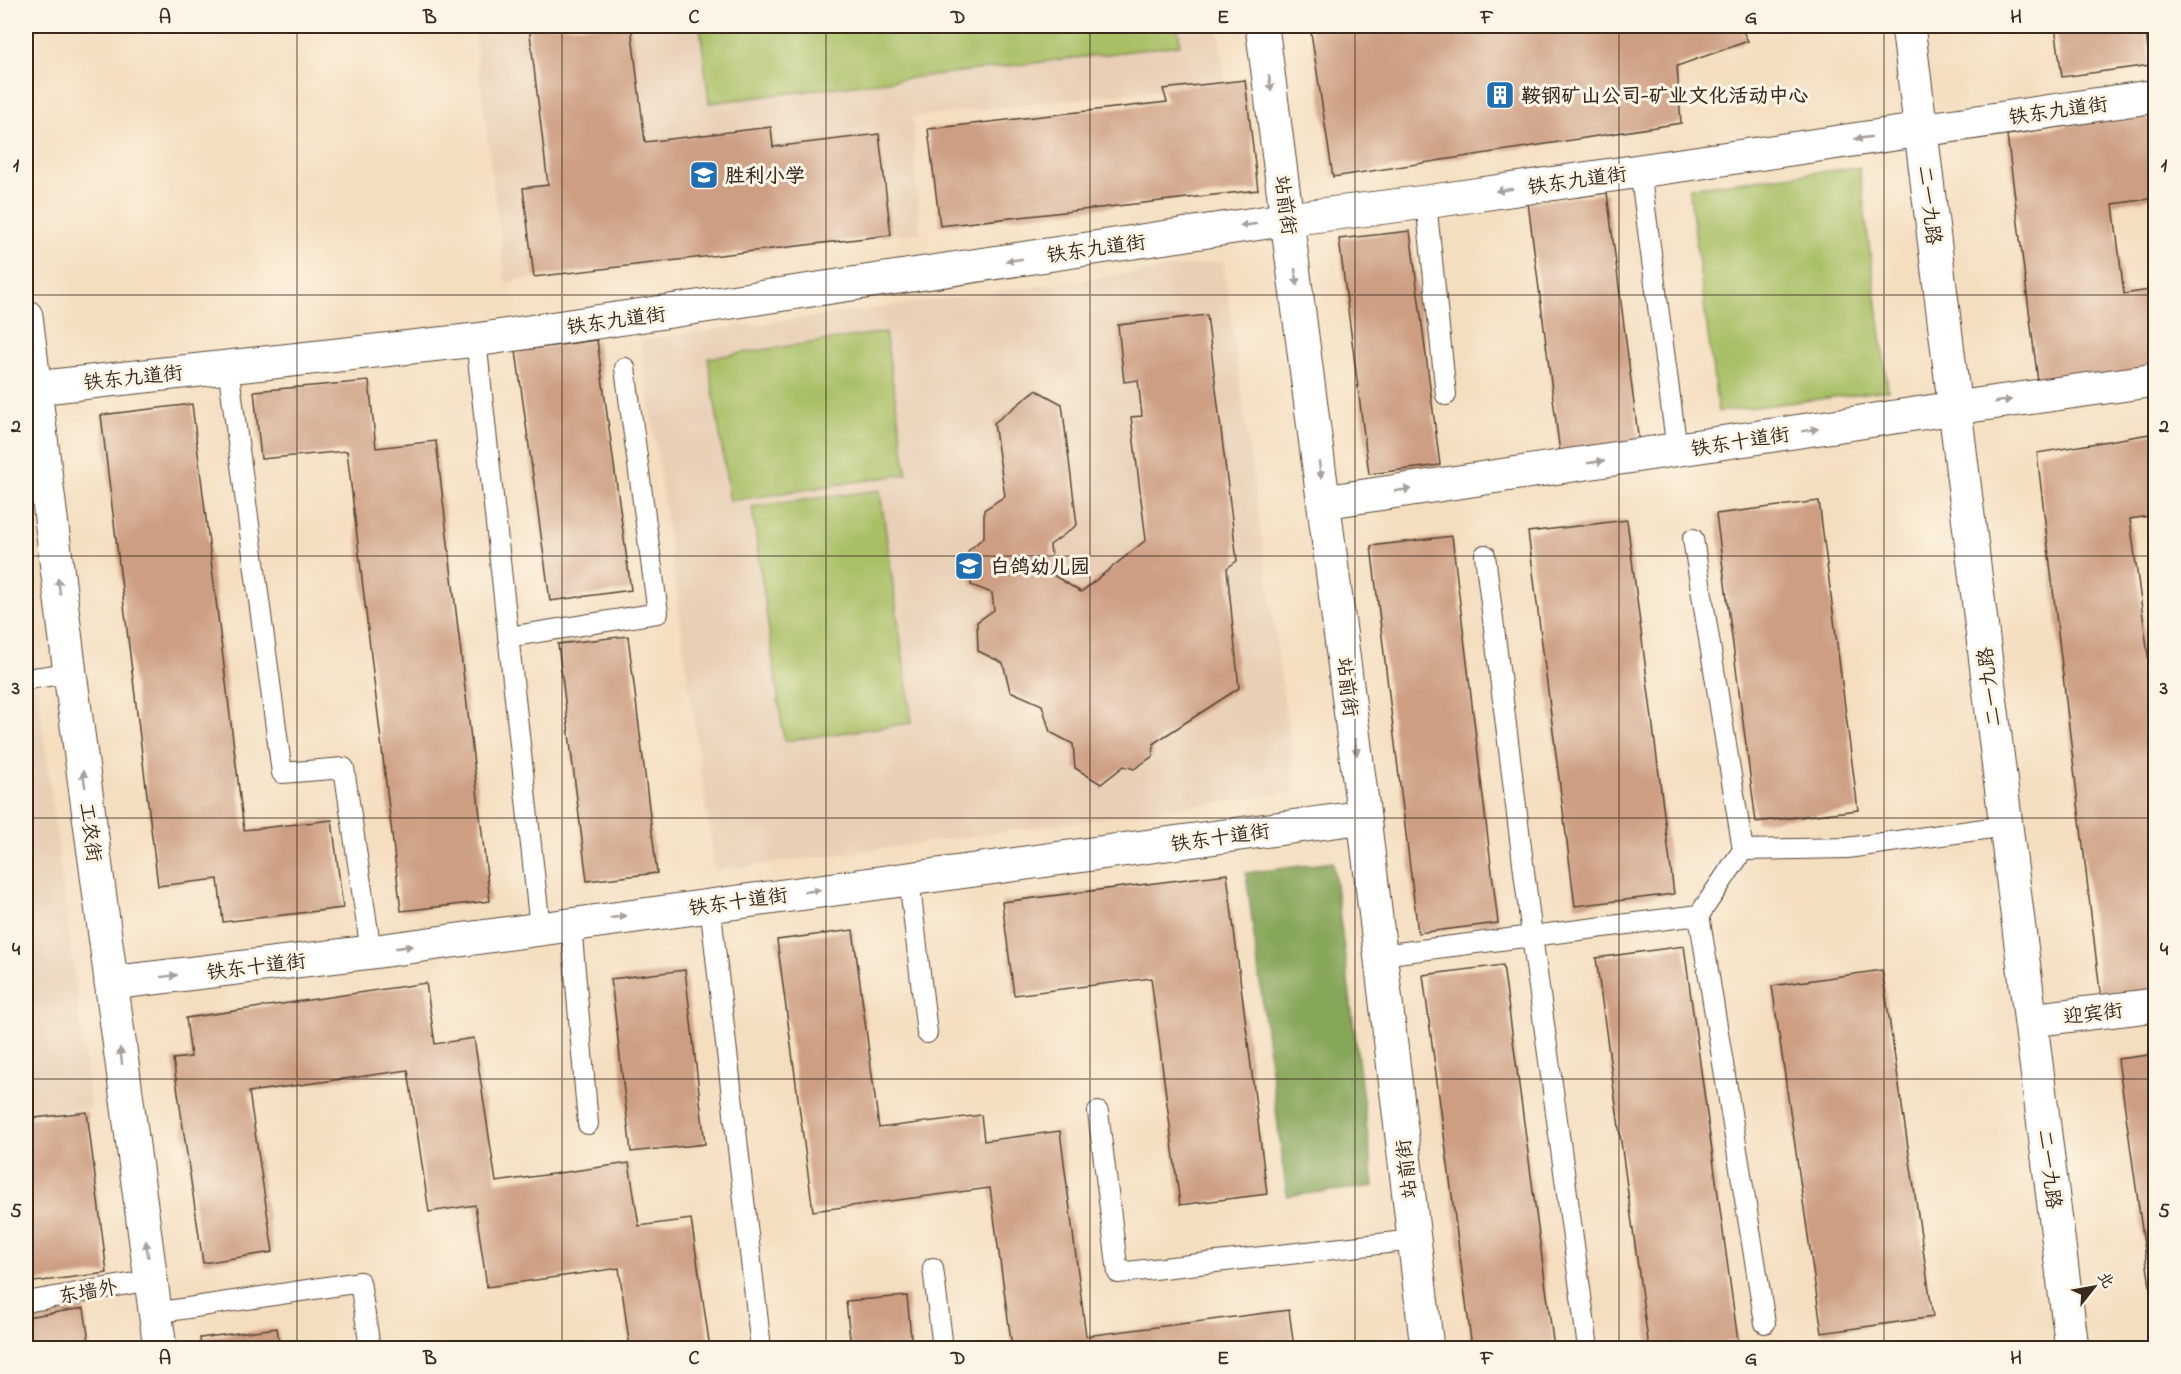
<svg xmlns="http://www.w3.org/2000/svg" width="2181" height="1374" viewBox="0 0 2181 1374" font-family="'Indie Flower','LXGW WenKai TC',sans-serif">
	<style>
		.built { fill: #e8cfb6 }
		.green { fill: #a8bf65; stroke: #727442; stroke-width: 1.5 }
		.forest { fill: #86a65a; stroke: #60683c; stroke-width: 1.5 }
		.building { fill: #cd9e82 }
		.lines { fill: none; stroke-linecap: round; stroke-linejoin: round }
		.service-casing { stroke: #574536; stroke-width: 22 }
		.minor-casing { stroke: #574536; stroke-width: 35 }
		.tertiary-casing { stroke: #574536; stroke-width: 35 }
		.primary-casing { stroke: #574536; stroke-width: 35 }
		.service { stroke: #fff; stroke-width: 20 }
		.minor { stroke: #fff; stroke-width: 33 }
		.tertiary { stroke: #fff; stroke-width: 33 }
		.primary { stroke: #fff; stroke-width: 33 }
		.oneway { fill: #a79f9a }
		.grid { fill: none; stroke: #3b2a1e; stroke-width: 1.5; stroke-opacity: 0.55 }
		.labels { text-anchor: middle; stroke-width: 6; stroke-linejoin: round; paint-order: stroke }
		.poi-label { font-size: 20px; font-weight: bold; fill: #3b2a1e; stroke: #fcf5e5; text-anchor: start }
		.street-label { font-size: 20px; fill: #3b2a1e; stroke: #fcf5e5 }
		.neatline { fill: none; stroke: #3b2a1e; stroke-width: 2 }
		.grid-label { font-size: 20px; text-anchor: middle; font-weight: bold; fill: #3b2a1e }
	</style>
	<rect width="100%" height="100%" fill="#fcf5e5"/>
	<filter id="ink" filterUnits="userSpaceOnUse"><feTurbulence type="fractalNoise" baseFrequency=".0167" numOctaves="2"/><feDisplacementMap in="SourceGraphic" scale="12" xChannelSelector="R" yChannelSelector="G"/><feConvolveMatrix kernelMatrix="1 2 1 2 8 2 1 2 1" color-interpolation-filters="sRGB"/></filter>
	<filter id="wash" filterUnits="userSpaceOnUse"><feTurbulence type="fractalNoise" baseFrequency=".008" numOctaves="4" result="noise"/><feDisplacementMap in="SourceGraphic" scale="24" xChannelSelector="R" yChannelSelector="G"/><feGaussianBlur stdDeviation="1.35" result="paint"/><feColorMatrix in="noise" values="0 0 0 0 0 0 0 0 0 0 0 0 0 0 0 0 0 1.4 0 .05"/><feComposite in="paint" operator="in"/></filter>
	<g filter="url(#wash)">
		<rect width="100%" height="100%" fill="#f4dec0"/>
		<path class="built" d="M473,26H1218L1225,82L912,117L920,233L891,235L534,277L506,283Z
			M1223,261L1297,792L715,871L641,340Z
			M26,595L91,1108L26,1116Z"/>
		<path class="green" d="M700,26H1178L1180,45L709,103Z
			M1859,167L1888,390L1718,412L1689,188Z
			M885,332L907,474L730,501L708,358Z
			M880,490L912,723L784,741L752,507Z"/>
		<path class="forest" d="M1333,862L1374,1186L1287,1196L1246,873Z"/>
		<g id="blocks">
			<path class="building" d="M529,26H631L645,142L771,127L773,147L879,134L891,235L534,277L523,188L548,185Z
				M1310,26H1740L1748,41L1677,66L1681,123L1333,177Z
				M2055,26H2145L2150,65L2062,77Z
				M1245,80L1258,190L940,226L928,129L1167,102L1163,89Z
				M2156,112V198L2113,204L2124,294L2156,289V374L2039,390L2007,135Z
				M1607,193L1639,443L1560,453L1528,203Z
				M1410,231L1440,465L1369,474L1339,239Z
				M1207,315L1237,561L1227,568L1239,688L1154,743L1153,756L1134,769L1124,766L1101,784L1075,768L1073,744L1050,732L1042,705L1010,691L1003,663L978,651L977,622L994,610L992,593L971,585L968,551L984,537V510L1005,496L994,423L1036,390L1062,404L1077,525L1050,545L1053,575L1081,592L1146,540L1131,417L1142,416L1138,380L1124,382L1118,325Z
				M597,340L631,590L550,601L516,351Z
				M369,381L376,448L436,441L490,901L401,911L347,451L261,459L254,391Z
				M192,404L244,830L332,820L343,908L223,922L218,879L158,886L101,415Z
				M2156,433V515L2130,519L2156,715V992L2101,1000L2037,453Z
				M1819,501L1858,810L1756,822L1716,514Z
				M1627,520L1674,894L1575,906L1528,532Z
				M1452,536L1498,923L1418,933L1371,546Z
				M628,636L657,873L587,881L558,644Z
				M1227,874L1267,1194L1180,1205L1151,978L1014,995L1002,902Z
				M853,930L879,1128L981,1115L984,1141L1060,1131L1086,1336L1289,1310L1294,1348H1012L990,1188L813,1211L777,940Z
				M1684,946L1738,1341L1683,1348H1649L1596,958Z
				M1503,965L1554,1348H1472L1423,975Z
				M685,970L705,1144L631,1152L611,979Z
				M1882,970L1933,1317L1822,1333L1772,986Z
				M426,983L435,1044L474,1038L496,1182L629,1163L639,1226L691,1219L710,1348H630L619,1268L487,1287L475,1205L429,1212L408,1070L249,1092L273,1252L203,1263L173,1059L191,1057L186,1018Z
				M2156,1054V1315H2154L2118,1059Z
				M87,1112L107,1273L26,1283V1119Z
				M907,1296L912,1348H851L846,1301Z
				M84,1308L90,1348H26V1317Z
				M277,1328L280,1348H201L200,1338Z"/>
		</g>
	</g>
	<g filter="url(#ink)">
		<use href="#blocks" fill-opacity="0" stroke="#574536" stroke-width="1.5"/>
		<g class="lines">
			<g class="service-casing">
				<path id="service" d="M1640,170L1677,450
					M1426,202L1446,395
					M476,340L540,928
					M228,367L282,773L344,768L371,952
					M1693,539L1743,850L1699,915L1765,1323
					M1485,555L1532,936L1588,1348
					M508,637L658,613L625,368
					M26,679L70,673
					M1743,850L1847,848L2006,826
					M909,878L927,1033
					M710,905L761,1348
					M571,924L588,1124
					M1381,955L1699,915
					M1098,1112L1118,1273L1414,1240
					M933,1268L943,1348
					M26,1302L151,1280
					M155,1313L360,1282L370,1348"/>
			</g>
			<g class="minor-casing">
				<path id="minor" d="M1262,26L1364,817L1427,1348
					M35,388L476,340L1288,219L1426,202L2156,96
					M1324,502L1955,408L2156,380
					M111,983L371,952L1364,817
					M2031,1020L2156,1005"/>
			</g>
			<g class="tertiary-casing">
				<path id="tertiary" d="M26,316L70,673L160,1348"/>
			</g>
			<g class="primary-casing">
				<path id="primary" d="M1908,26L2006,826L2072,1348"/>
			</g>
			<use href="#service" class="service"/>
			<use href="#minor" class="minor"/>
			<use href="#tertiary" class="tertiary"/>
			<use href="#primary" class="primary"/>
		</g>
		<defs><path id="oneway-solid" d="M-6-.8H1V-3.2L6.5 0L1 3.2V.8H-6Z" transform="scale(1.5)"/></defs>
		<g class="oneway">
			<use href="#oneway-solid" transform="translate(1270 83) rotate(82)"/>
			<use href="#oneway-solid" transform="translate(1863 138) rotate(172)"/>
			<use href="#oneway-solid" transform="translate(1504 190) rotate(172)"/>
			<use href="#oneway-solid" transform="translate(1248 225) rotate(172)"/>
			<use href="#oneway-solid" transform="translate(1014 260) rotate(172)"/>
			<use href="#oneway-solid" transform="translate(1296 277) rotate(83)"/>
			<use href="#oneway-solid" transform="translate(2003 401) rotate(-8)"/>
			<use href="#oneway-solid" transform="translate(1810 430) rotate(-9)"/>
			<use href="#oneway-solid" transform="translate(1596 462) rotate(-8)"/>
			<use href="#oneway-solid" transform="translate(1320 470) rotate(83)"/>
			<use href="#oneway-solid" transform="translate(1403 490) rotate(-8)"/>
			<use href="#oneway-solid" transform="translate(59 586) rotate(-97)"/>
			<use href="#oneway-solid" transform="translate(1356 747) rotate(83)"/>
			<use href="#oneway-solid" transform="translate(84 779) rotate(-98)"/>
			<use href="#oneway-solid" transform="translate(812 891) rotate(-8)"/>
			<use href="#oneway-solid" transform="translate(618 917) rotate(-8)"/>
			<use href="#oneway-solid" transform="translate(404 947) rotate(-8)"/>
			<use href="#oneway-solid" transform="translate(169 976) rotate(-7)"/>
			<use href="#oneway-solid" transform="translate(121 1056) rotate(-98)"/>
			<use href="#oneway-solid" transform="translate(147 1249) rotate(-98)"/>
		</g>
	</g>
	<path class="grid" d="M297,26V1348M562,26V1348M826,26V1348M1090,26V1348M1355,26V1348M1619,26V1348M1884,26V1348M26,295H2156M26,556H2156M26,818H2156M26,1079H2156"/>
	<defs>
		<g id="building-square" transform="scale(1.5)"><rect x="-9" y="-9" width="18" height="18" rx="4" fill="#1f6fb2" stroke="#fcf5e5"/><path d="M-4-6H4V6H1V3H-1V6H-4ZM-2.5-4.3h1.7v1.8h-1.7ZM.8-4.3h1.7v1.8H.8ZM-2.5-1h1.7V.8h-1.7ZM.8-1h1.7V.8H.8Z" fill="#fff"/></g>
		<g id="school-square" transform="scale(1.5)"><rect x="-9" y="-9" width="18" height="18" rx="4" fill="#1f6fb2" stroke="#fcf5e5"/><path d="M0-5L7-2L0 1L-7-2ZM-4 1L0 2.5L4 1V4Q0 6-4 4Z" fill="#fff"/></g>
	</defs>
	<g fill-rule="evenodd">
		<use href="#building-square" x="1500" y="95"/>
		<use href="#school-square" x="704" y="175"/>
		<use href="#school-square" x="969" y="566"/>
	</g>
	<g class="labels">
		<g class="poi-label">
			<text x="1521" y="102">鞍钢矿山公司-矿业文化活动中心</text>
			<text x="725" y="182">胜利小学</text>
			<text x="990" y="573">白鸽幼儿园</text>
		</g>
		<g class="street-label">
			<text transform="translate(2058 110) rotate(-8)" y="7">铁东九道街</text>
			<text transform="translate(1577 180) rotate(-8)" y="7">铁东九道街</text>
			<text transform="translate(1286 205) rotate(82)" y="7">站前街</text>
			<text transform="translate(1930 205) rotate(83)" y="7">二一九路</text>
			<text transform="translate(1096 248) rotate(-8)" y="7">铁东九道街</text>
			<text transform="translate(616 320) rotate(-8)" y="7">铁东九道街</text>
			<text transform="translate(133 377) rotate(-6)" y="7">铁东九道街</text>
			<text transform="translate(1740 441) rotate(-9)" y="7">铁东十道街</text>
			<text transform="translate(1348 687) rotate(83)" y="7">站前街</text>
			<text transform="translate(1989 687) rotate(-97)" y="7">二一九路</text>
			<text transform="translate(91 832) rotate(82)" y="7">工农街</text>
			<text transform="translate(1220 837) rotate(-8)" y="7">铁东十道街</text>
			<text transform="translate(738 901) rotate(-8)" y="7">铁东十道街</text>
			<text transform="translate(256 966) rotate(-7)" y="7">铁东十道街</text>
			<text transform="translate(2093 1013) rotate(-7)" y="7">迎宾街</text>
			<text transform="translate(1406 1169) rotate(-97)" y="7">站前街</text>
			<text transform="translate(2050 1169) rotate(83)" y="7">二一九路</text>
			<text transform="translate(88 1291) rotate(-10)" y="7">东墙外</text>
		</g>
	</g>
	<rect width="2181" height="1374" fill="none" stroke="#fcf5e5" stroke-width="66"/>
	<g transform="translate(2094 1287) rotate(59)" stroke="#fcf5e5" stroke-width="4.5" paint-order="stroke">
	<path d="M0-4.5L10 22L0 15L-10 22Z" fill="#3b2a1e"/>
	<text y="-9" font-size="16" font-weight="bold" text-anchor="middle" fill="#3b2a1e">北</text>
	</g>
	<rect x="33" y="33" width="2115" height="1308" class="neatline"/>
	<g class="grid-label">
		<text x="165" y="23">A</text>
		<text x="430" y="23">B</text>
		<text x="694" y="23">C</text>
		<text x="958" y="23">D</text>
		<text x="1223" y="23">E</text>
		<text x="1487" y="23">F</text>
		<text x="1751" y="23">G</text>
		<text x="2016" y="23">H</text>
		<text x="16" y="171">1</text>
		<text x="2164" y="171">1</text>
		<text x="16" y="432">2</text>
		<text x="2164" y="432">2</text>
		<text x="16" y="694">3</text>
		<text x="2164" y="694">3</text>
		<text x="16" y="955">4</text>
		<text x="2164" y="955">4</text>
		<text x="16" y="1217">5</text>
		<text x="2164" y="1217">5</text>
		<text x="165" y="1364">A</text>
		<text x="430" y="1364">B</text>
		<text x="694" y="1364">C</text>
		<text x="958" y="1364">D</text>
		<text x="1223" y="1364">E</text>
		<text x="1487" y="1364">F</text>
		<text x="1751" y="1364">G</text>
		<text x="2016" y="1364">H</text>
	</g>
</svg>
